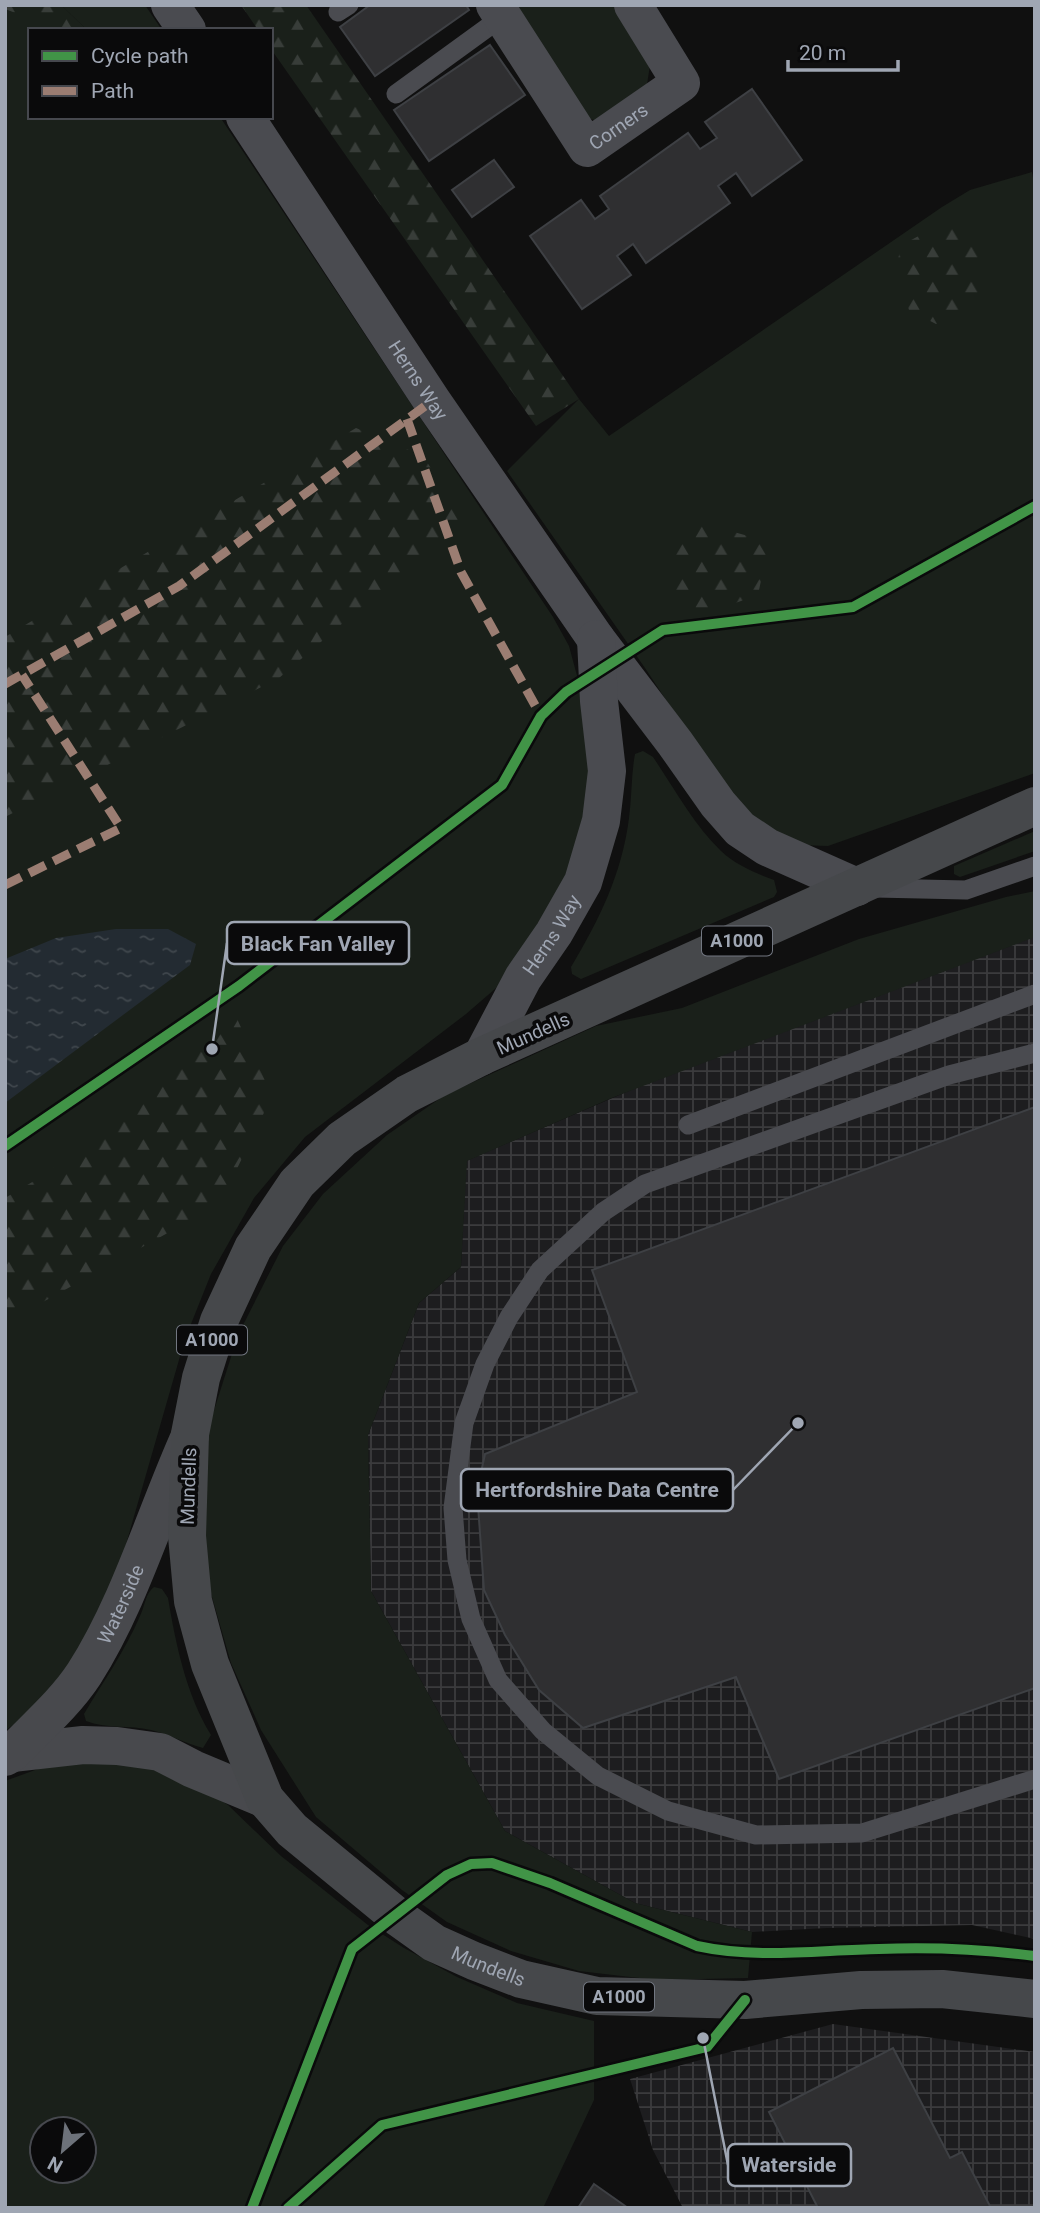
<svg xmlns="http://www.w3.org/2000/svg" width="1040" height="2213" viewBox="0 0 1040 2213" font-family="Roboto,sans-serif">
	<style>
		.industrial { fill: url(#industrial-grid) }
		.green { fill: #1a201a; fill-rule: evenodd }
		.forest { fill: url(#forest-firs) }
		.water { fill: url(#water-ripples) }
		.building { fill: #2f2f31; stroke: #3e4044; stroke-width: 2 }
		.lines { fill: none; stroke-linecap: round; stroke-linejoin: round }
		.service { stroke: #4a4b50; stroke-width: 19 }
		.minor { stroke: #4a4b50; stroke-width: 38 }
		.tertiary { stroke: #4a4b50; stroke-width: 38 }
		.secondary { stroke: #48494d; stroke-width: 38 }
		.primary { stroke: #46484b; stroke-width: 38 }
		.quiet { stroke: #9b7d72; stroke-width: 9; stroke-dasharray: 18 9; stroke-linecap: butt }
		.cycleway-casing { stroke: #0a0a0b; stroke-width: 15 }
		.cycleway { stroke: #419447; stroke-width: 10 }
		.labels { text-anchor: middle; stroke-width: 7; stroke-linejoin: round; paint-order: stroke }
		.shield { fill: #0a0a0b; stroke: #727781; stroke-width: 2 }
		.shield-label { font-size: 18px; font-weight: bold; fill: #9fa6b3 }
		.street-label { font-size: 19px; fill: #9fa6b3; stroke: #0a0a0b }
		.leader { fill: none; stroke: #9fa6b3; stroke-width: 2.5 }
		.callout-dot { fill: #9fa6b3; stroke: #0a0a0b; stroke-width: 2.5 }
		.callout { fill: #0a0a0b; stroke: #9fa6b3; stroke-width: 2.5 }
		.callout-label { font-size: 21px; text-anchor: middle; font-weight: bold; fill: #9fa6b3 }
	</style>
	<defs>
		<pattern id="industrial-grid" width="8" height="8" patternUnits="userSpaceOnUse" patternTransform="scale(1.75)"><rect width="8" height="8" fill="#1d1d1f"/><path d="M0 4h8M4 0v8" fill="none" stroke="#3b3b3d"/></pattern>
		<pattern id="forest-firs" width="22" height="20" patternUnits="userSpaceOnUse" patternTransform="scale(1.75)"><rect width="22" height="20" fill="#1a201a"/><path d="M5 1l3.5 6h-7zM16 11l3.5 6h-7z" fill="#383d39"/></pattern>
		<pattern id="water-ripples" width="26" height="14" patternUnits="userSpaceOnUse" patternTransform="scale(1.75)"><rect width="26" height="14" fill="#232b32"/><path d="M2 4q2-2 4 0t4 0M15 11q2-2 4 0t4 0" fill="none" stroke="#40474d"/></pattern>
	</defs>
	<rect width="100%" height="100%" fill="#101010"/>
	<path class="industrial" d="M1035,916V1939L972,1925L827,1928L752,1932L635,1903L505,1831L371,1591L368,1435L419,1303L461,1267L466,1161Z
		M833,2024L1035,2052V2208H683L653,2150L630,2079Z"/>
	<path class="green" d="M61,5H145L162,30H87Z
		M507,5H613L650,65L646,91L600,122L579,115Z
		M5,7L63,30H30V117H220L553,617L569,646L583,698L591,752L588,818L567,883L510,976L466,1014L305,1137L254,1198L211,1274L185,1339L114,1586L96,1629L45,1701L5,1731Z
		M1032,172L1035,189V773L828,846L798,845L737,808L645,668L507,471L579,399L609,436L942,207L970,190Z
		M643,751L653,757C674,788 694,825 721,851C736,865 755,873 774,880L777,892L774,897L581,979L572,974L571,967C599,920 622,874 629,818C632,797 631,775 635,754Z
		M1035,831V851L960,877L954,874V866Z
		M1035,891V937L614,1097L467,1161L461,1267L419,1303L368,1435L371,1591L505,1831L635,1903L752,1932L748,1978L656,1980L579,1971L511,1951L447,1922L402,1890L316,1817L261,1730L231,1663L210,1590L202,1507L209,1426L238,1335L283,1246L323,1194L387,1135L445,1095L596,1026L682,1008L859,939L1006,897Z
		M154,1587L162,1589L168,1598C176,1645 186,1694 211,1735L203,1748C185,1743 168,1734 151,1730C129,1725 106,1729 86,1721L84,1714C103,1682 125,1651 140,1616C145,1606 145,1594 154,1587Z
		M57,1762L152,1764L193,1782L228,1805L281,1856L368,1925L404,1948L457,1977L517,2003L594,2021V2100L543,2208H5V1781ZM42,2129H84V2171H42Z"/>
	<path class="forest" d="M5,5H61L87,30H61L5,9Z
		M241,5H306L579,399L536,426L271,49V30H258Z
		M948,220L979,244L984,285L975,310L936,324L909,310L895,269L902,245Z
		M356,428L423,456L464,519L279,678L5,817V637Z
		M702,523L769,542L758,595L707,613L668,596L673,542Z
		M234,1012L272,1096L220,1204L5,1323V1198L46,1174Z"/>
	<path class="water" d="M168,929L196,944L190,965L5,1103V959L56,938L116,929Z"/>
	<path class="building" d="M370,5H466L469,10L375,76L340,27Z
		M490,45L525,95L429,161L394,110Z
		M752,89L802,160L752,196L736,173L718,186L730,203L646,263L633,244L617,256L631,275L582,309L530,236L581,200L595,219L609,209L600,196L688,133L700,149L717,138L705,122Z
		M494,160L514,187L472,217L452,190Z
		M1035,1107V1688L779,1779L736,1677L583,1728L539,1690L505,1635L484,1590L477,1491L485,1454L637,1392L592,1270Z
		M893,2048L950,2158L962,2152L991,2208H818L769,2112Z
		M594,2184L628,2208H578Z"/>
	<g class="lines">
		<path class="service" d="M338,12L349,5
			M396,94L502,17
			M875,888L966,890L1035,866
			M1035,1053L949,1075L645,1184L603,1212L540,1270L509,1317L485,1364L464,1423L453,1508L457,1560L471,1619L498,1680L543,1731L598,1776L668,1811L756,1835L862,1833L1035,1779
			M688,1125L1035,994"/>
		<path class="minor" id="s1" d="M495,5L587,148L681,83L633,5"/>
		<g class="tertiary">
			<path d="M170,5L187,30"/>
			<path id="s2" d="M245,117L432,401L596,639L675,743L718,804L740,829L767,847L857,887"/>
			<path id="s3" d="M482,1056L523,978L554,933L583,882L601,821L607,771L599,701L596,639"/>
		</g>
		<g class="secondary">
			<path d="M12,1753L83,1745L117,1746L160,1752L193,1769L265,1799"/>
			<path id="s4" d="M5,1757L12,1753C36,1728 65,1703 84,1674C130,1602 155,1514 190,1436"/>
		</g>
		<path class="primary" id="s5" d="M1035,806L482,1056L407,1094L342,1139L297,1183L253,1248L219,1321L201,1378L190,1434L187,1536L193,1601L210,1664L265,1799L292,1830L399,1918L434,1943L474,1961L521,1979L597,1996L745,2000L861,1990L942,1989L1035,1999"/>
		<path class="quiet" d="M407,419L461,572L541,716
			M5,684L179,586L432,401
			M5,885L121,828L22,675"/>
		<g class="cycleway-casing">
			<path id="cycleway" d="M5,1146L239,986L502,785L541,716L566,692L663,630L853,607L1035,506
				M252,2208L352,1949L447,1875L471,1864L492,1863L550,1883L697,1946C756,1959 818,1950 879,1949C932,1947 982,1949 1035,1956
				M288,2208L382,2125L707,2047L745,2000"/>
		</g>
		<use href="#cycleway" class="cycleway"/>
	</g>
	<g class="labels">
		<g class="shield">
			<rect x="702" y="926.5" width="70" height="29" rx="5"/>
			<rect x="177" y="1325.5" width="70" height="29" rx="5"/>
			<rect x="584" y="1982.5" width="70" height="29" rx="5"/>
		</g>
		<g class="shield-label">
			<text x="737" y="947">A1000</text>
			<text x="212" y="1346">A1000</text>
			<text x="619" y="2003">A1000</text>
		</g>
		<g class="street-label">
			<text dy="7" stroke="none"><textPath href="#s1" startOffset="208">Corners</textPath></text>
			<text dy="7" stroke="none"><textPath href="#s2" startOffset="315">Herns Way</textPath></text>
			<text dy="7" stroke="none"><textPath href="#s3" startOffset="140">Herns Way</textPath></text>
			<text transform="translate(533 1033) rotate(-24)" y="7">Mundells</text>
			<text transform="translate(188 1486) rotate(-88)" y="7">Mundells</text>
			<text dy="7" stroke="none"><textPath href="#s4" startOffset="194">Waterside</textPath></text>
			<text dy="7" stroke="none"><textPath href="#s5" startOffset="1769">Mundells</textPath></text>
		</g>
	</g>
	<path class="leader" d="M212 1049L227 943M798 1423L733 1490M703 2038L728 2165"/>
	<g class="callout-dot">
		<circle cx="212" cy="1049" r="7"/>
		<circle cx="798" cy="1423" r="7"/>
		<circle cx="703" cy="2038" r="7"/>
	</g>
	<g class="callout">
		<rect x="227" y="922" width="182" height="42" rx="7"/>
		<rect x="461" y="1469" width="272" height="42" rx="7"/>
		<rect x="728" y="2144" width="123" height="42" rx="7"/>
	</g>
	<g class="callout-label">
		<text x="318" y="951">Black Fan Valley</text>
		<text x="597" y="1497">Hertfordshire Data Centre</text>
		<text x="789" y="2172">Waterside</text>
	</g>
	<rect width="1040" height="2213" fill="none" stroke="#9fa6b3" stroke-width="14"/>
	<rect x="28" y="28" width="245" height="91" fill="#0a0a0b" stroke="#46484e" stroke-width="2"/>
	<rect x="42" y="51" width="35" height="10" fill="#419447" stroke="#46484e" stroke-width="2"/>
	<text x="91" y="63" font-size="21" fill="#9fa6b3">Cycle path</text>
	<rect x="42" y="86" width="35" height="10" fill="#9b7d72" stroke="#46484e" stroke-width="2"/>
	<text x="91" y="98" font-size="21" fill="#9fa6b3">Path</text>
	<g transform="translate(63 2150) rotate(208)"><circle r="33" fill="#0a0a0b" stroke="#46484e" stroke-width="2"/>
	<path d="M0-5L12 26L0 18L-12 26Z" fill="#6d727a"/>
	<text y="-10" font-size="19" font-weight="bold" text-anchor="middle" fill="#9fa6b3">N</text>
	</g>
	<path d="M788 60v10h110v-10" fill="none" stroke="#9fa6b3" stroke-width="3.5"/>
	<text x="799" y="60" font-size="21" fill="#9fa6b3" stroke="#0a0a0b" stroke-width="5" paint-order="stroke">20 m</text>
</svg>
